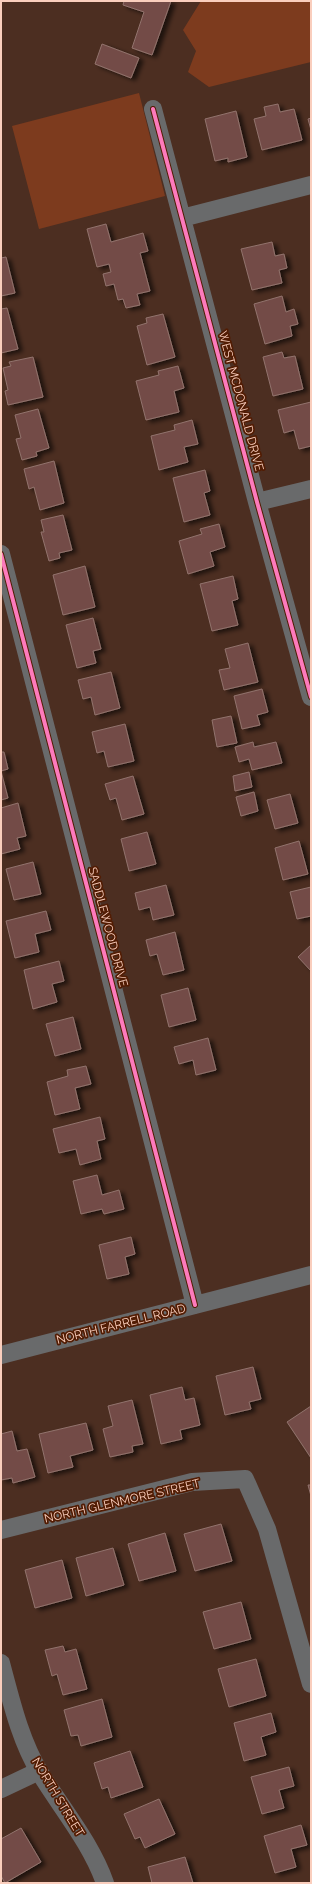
<svg xmlns="http://www.w3.org/2000/svg" width="312" height="1884" viewBox="0 0 312 1884" font-family="Raleway,sans-serif">
	<style>
		.green { fill: #7d3b1e }
		.building { fill: #734c47; stroke: #92736d; filter: url(#shadow) }
		.lines { fill: none; stroke-linecap: round; stroke-linejoin: round }
		.street { stroke: #696a6b; stroke-width: 18 }
		.cycleway-casing { stroke: #521c03; stroke-width: 6 }
		.cycleway { stroke: #fd7abc; stroke-width: 4 }
		.labels { text-anchor: middle; stroke-width: 3.5; stroke-linejoin: round; paint-order: stroke }
		.street-label { font-size: 12px; fill: #facebd; stroke: #521c03 }
	</style>
	<defs>
		<filter id="shadow"><feDropShadow dx="4.5" dy="2.5" stdDeviation="2" flood-color="#0009"/></filter>
	</defs>
	<rect width="100%" height="100%" fill="#4c2e21"/>
	<path class="green" d="M201,1H311V62L209,87L188,72L196,51L183,30Z
		M139,93L165,196L39,229L12,126Z"/>
	<path class="building" d="M124,1H171L152,55L132,48L144,12L123,5Z
		M102,44L139,58L131,78L95,64Z
		M278,104L280,112L294,109L302,140L262,150L254,119L266,116L264,107Z
		M236,111L247,157L228,162V158L215,161L205,119Z
		M311,118V130L308,119Z
		M106,224L111,242L143,233L148,251L140,253L150,291L137,294L140,305L126,308L123,299L118,300L114,284L106,286L103,274L111,272L109,264L97,267L87,229Z
		M272,242L275,256L284,254L287,268L279,270L282,283L252,290L241,249Z
		M6,257L15,293L1,296V258Z
		M282,296L286,312L294,309L298,324L290,326L292,336L265,344L254,304Z
		M7,308L18,349L1,353V309Z
		M163,314L175,357L147,365L137,326L147,323L146,318Z
		M282,352L284,358L295,356L303,389L273,396L263,357Z
		M33,357L43,397L8,405L5,391L8,390L3,368L11,366L9,362Z
		M178,366L184,388L174,391L179,412L146,420L136,381L159,375L158,371Z
		M311,402V446L299,449L294,430L284,433L278,410Z
		M38,409L49,448L36,452L37,456L22,460L16,439L21,438L15,415Z
		M192,420L198,444L184,447L188,462L159,470L151,436L175,430L174,425Z
		M54,461L64,503L40,510L34,487L29,489L24,469Z
		M205,470L210,491L204,493L210,515L184,522L173,478Z
		M63,515L72,550L59,553L60,558L49,561L41,532H44L41,520Z
		M219,524L225,547L210,552L214,566L188,574L179,541L202,534L200,529Z
		M85,566L95,607L63,615L53,575Z
		M233,576L238,599L232,601L238,625L212,631L200,584Z
		M93,618L101,649L93,651L96,663L77,668L66,625Z
		M248,643L258,682L224,690L219,670L230,668L225,649Z
		M111,672L120,708L95,715L91,697L83,699L78,680Z
		M262,689L268,712L257,715L260,725L242,729L234,696Z
		M231,716L237,743L217,747L212,720Z
		M125,724L134,761L108,767L104,751L97,753L92,732Z
		M253,742L254,747L276,742L282,763L252,770L249,759L239,762L235,747Z
		M1,752H4L8,769L1,771Z
		M1,771L8,798L1,800Z
		M249,772L252,787L235,791L233,776Z
		M133,776L144,814L122,820L116,798L110,800L105,784Z
		M254,792L258,811L241,816L236,797Z
		M290,794L298,823L275,829L267,800Z
		M18,803L26,836L17,838L20,849L1,854V808Z
		M147,832L156,864L129,871L121,839Z
		M299,841L308,874L283,880L275,848Z
		M33,862L41,894L14,900L6,869Z
		M166,885L174,915L153,920L150,907L139,910L135,893Z
		M311,887V916L297,919L290,892Z
		M46,911L51,930L35,934L39,952L15,958L6,921Z
		M175,932L184,970L163,975L157,954L150,956L146,940Z
		M311,945V971L298,957Z
		M59,961L64,981L52,984L57,1002L33,1009L24,970Z
		M188,988L196,1020L169,1027L161,995Z
		M73,1017L81,1049L55,1056L46,1024Z
		M208,1038L216,1070L196,1075L193,1060L179,1064L174,1047Z
		M86,1066L91,1084L75,1088L80,1109L55,1115L47,1082L68,1076L67,1070Z
		M100,1117L105,1139L97,1141L101,1159L80,1165L76,1149L59,1153L53,1129Z
		M97,1175L102,1195L119,1190L124,1209L104,1214L102,1209L81,1214L73,1181Z
		M131,1237L135,1254L125,1257L129,1274L107,1279L99,1245Z
		M253,1367L261,1399L249,1402L251,1409L225,1415L216,1376Z
		M182,1387L185,1400L194,1398L200,1425L180,1430L182,1439L161,1444L150,1395Z
		M132,1400L143,1444L132,1446L133,1452L110,1457L103,1429L113,1426L108,1406Z
		M311,1406V1458L287,1422Z
		M86,1423L93,1450L70,1456L73,1467L48,1473L39,1434Z
		M12,1431L17,1451L27,1449L35,1477L13,1483L12,1478L1,1480V1434Z
		M308,1485H311V1496Z
		M221,1524L232,1561L195,1571L184,1534Z
		M165,1533L176,1571L139,1581L128,1544Z
		M113,1548L124,1585L86,1596L76,1558Z
		M62,1560L72,1598L35,1608L25,1570Z
		M241,1602L251,1639L214,1649L203,1612Z
		M63,1646L65,1652L76,1649L87,1689L63,1695L57,1674L52,1676L45,1650Z
		M256,1659L266,1696L229,1707L218,1669Z
		M102,1699L112,1737L81,1746L78,1735L71,1736L64,1710Z
		M271,1713L276,1732L261,1737L266,1755L244,1761L234,1723Z
		M130,1751L143,1787L111,1798L108,1787L102,1789L94,1763Z
		M289,1767L294,1786L279,1790L284,1808L262,1814L251,1777Z
		M159,1799L175,1834L145,1848L140,1837L135,1839L124,1814Z
		M301,1825L307,1845L291,1849L296,1867L275,1873L264,1836Z
		M21,1828L41,1862L5,1883L1,1876V1839Z
		M185,1857L193,1883H152L148,1867Z"/>
	<g class="lines">
		<path class="street" d="M153,109L257,502L311,697
			M182,218L311,185
			M257,502L311,489
			M1,554L195,1305
			M1,1355L311,1275
			M1,1530L192,1482L245,1479L267,1529L311,1684
			M1,1663C11,1700 20,1740 40,1773C62,1809 91,1843 105,1883
			M1,1789L39,1771"/>
		<g class="cycleway-casing">
			<path id="cycleway" d="M153,109L257,502L311,697
				M1,554L195,1305"/>
		</g>
		<use href="#cycleway" class="cycleway"/>
	</g>
	<g class="labels">
		<g class="street-label">
			<text transform="translate(241 401) rotate(75)" y="4">WEST MCDONALD DRIVE</text>
			<text transform="translate(108 927) rotate(75)" y="4">SADDLEWOOD DRIVE</text>
			<text transform="translate(121 1324) rotate(-14)" y="4">NORTH FARRELL ROAD</text>
			<text transform="translate(122 1501) rotate(-13)" y="4">NORTH GLENMORE STREET</text>
			<text transform="translate(58 1797) rotate(59)" y="4">NORTH STREET</text>
		</g>
	</g>
	<rect width="312" height="1884" fill="none" stroke="#facebd" stroke-width="4"/>
</svg>
